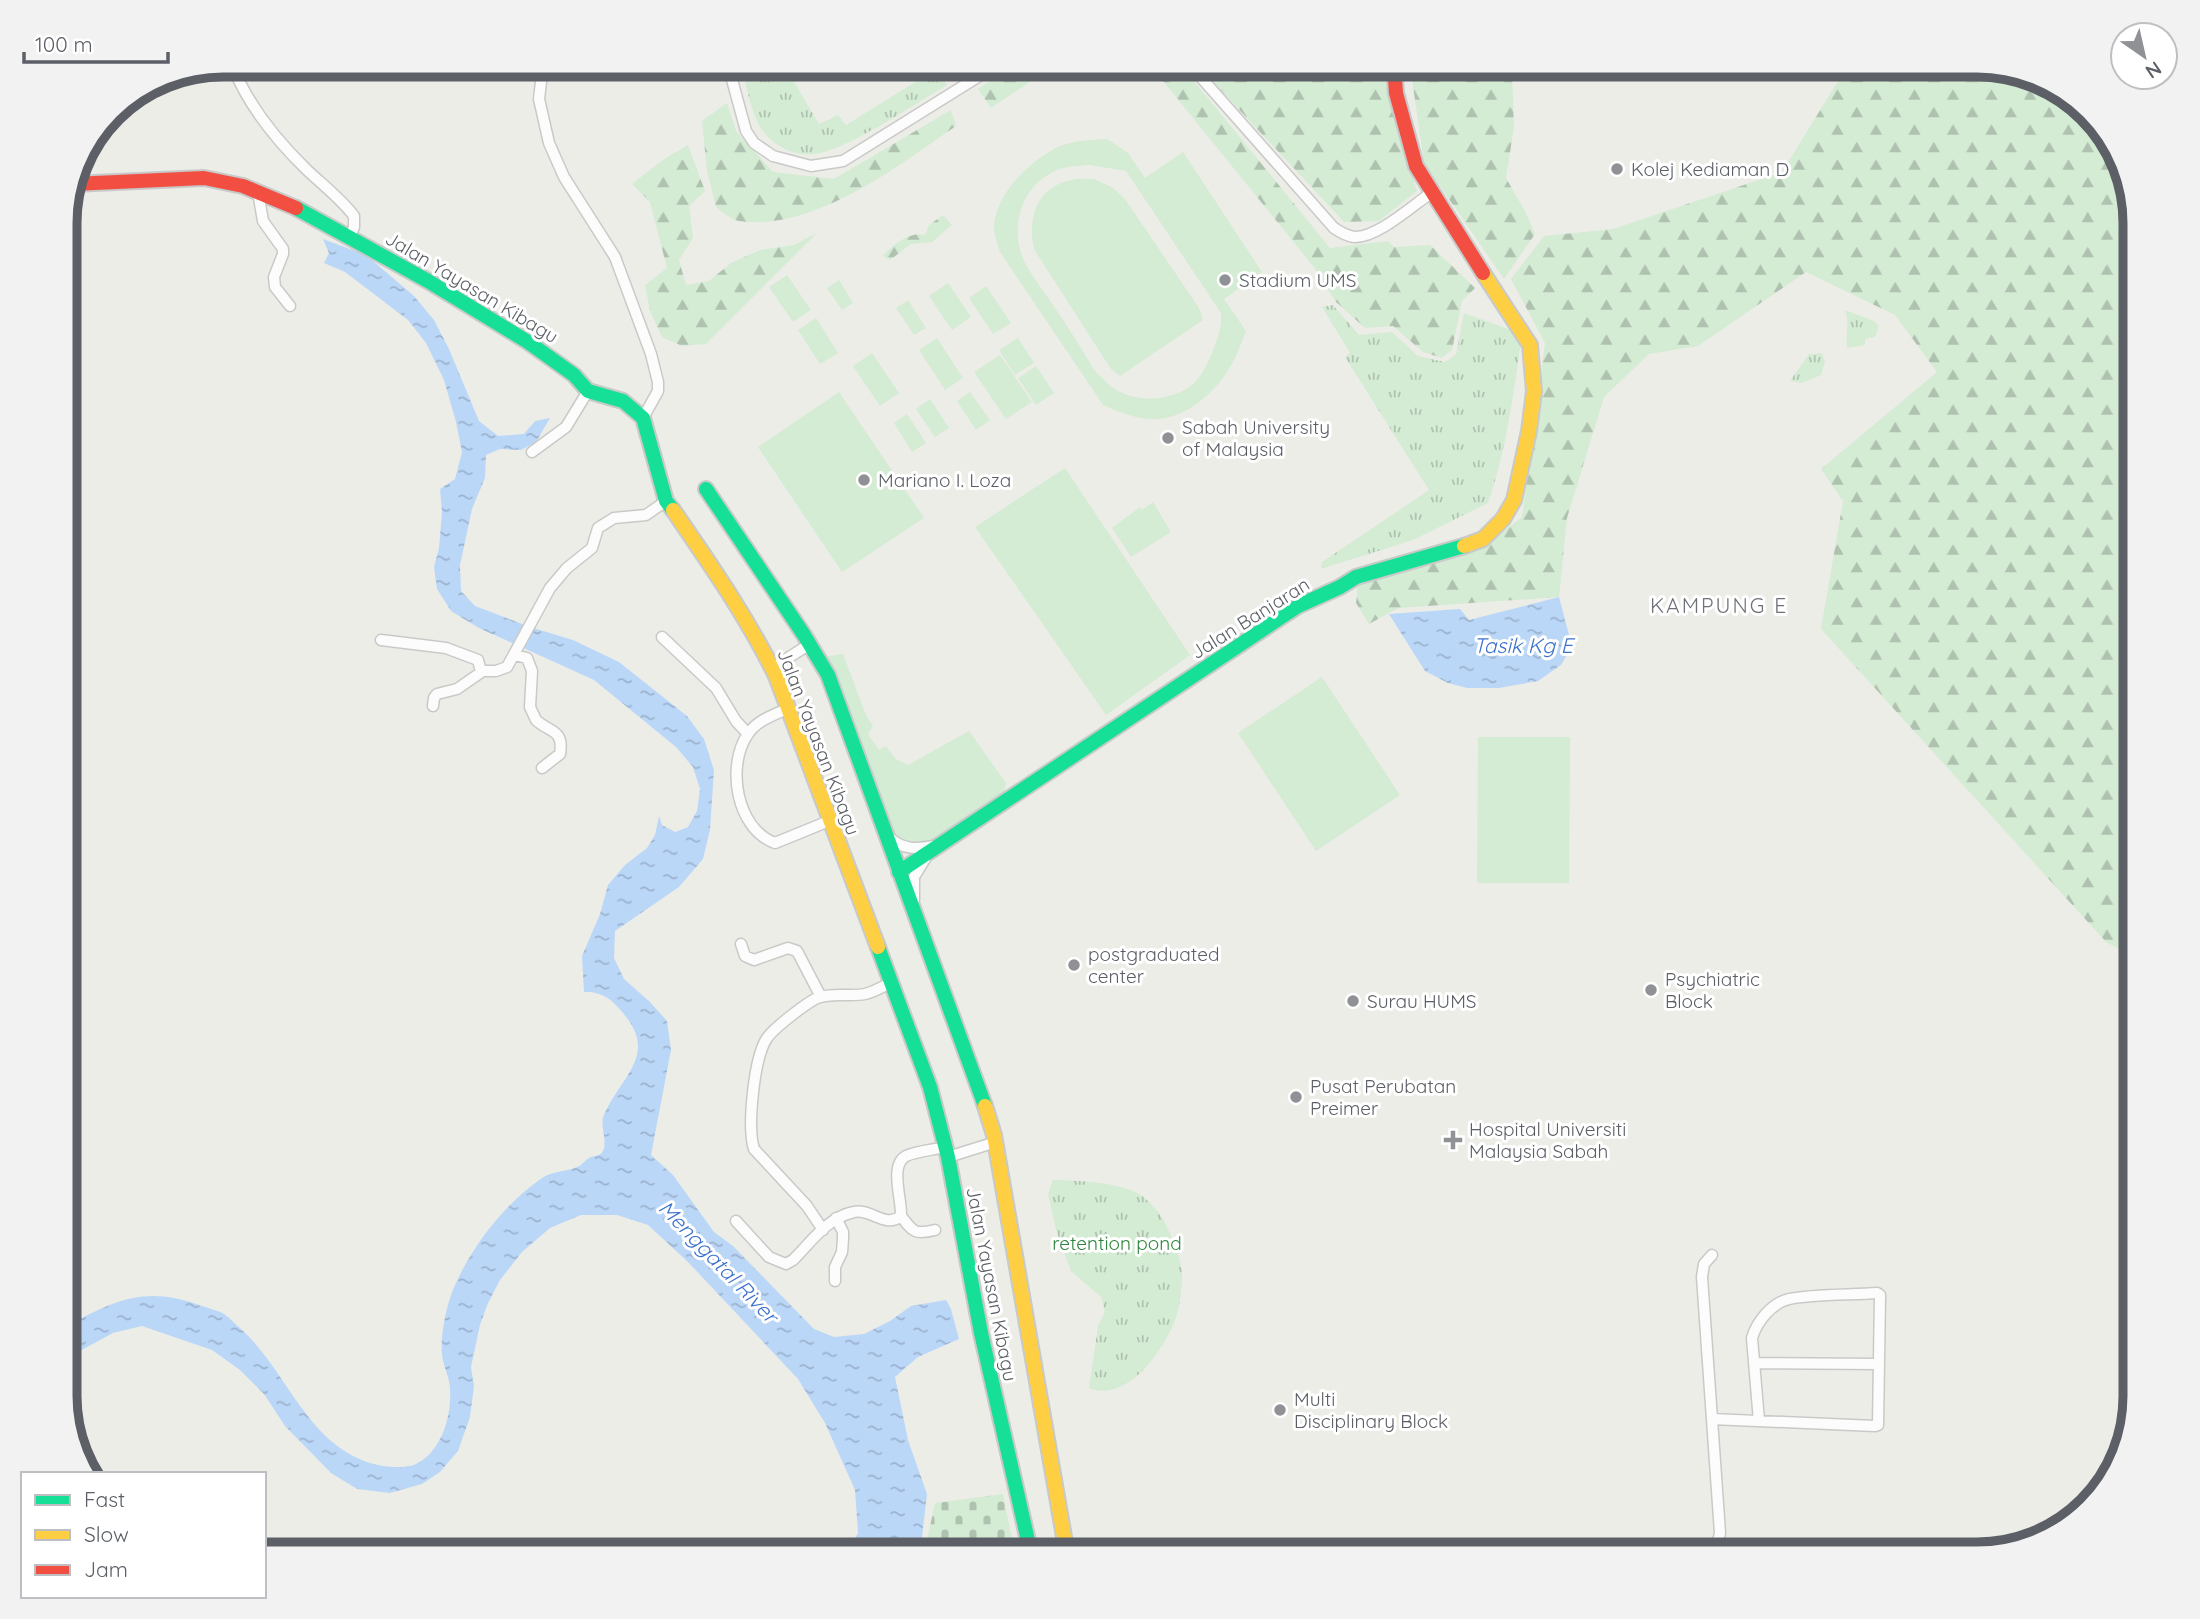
<svg xmlns="http://www.w3.org/2000/svg" width="2200" height="1619" viewBox="0 0 2200 1619" font-family="Quicksand,sans-serif">
	<style>
		.grass { fill: #d4ebd4; fill-rule: evenodd }
		.forest { fill: url(#forest-firs) }
		.cemetery { fill: url(#cemetery-stones) }
		.park { fill: url(#park-tufts) }
		.water { fill: url(#water-ripples) }
		.lines { fill: none; stroke-linecap: round; stroke-linejoin: round }
		.street-casing { stroke: #c9cac8; stroke-width: 13 }
		.fast-casing { stroke: #c8c9c9; stroke-width: 18 }
		.slow-casing { stroke: #c8c9c9; stroke-width: 18 }
		.jam-casing { stroke: #c8c9c9; stroke-width: 18 }
		.street { stroke: #fcfcfc; stroke-width: 10 }
		.fast { stroke: #16e098; stroke-width: 14 }
		.slow { stroke: #ffcf43; stroke-width: 14 }
		.jam { stroke: #f24e42; stroke-width: 14 }
		.poi-dot { fill: #8f9194; stroke: #fff; stroke-width: 2.5 }
		.labels { text-anchor: middle; stroke-width: 6; stroke-linejoin: round; paint-order: stroke }
		.poi-label { font-size: 19px; fill: #5c6066; stroke: #fff; text-anchor: start }
		.street-label { font-size: 19px; fill: #5c6066; stroke: #fff }
		.park-label { font-size: 19px; fill: #2e843c; stroke: #fff }
		.neighbourhood-label { font-size: 21px; letter-spacing: 2px; fill: #6d7178; stroke: #fff }
		.water-label { font-size: 21px; font-style: italic; fill: #3d72cd; stroke: #fff }
		.rim { fill: none; stroke: #5c6066; stroke-width: 9 }
	</style>
	<defs>
		<pattern id="forest-firs" width="22" height="20" patternUnits="userSpaceOnUse" patternTransform="scale(1.75)"><rect width="22" height="20" fill="#d4ebd4"/><path d="M5 1l3.5 6h-7zM16 11l3.5 6h-7z" fill="#afc2b0"/></pattern>
		<pattern id="cemetery-stones" width="16" height="16" patternUnits="userSpaceOnUse" patternTransform="scale(1.75)"><rect width="16" height="16" fill="#d4ebd4"/><path d="M2 7V4a2 2 0 0 1 4 0v3zM10 15v-3a2 2 0 0 1 4 0v3z" fill="#afc2b0"/></pattern>
		<pattern id="park-tufts" width="24" height="20" patternUnits="userSpaceOnUse" patternTransform="scale(1.75)"><rect width="24" height="20" fill="#d4ebd4"/><path d="M3 7l-1-3M5 7V3M7 7l1-3M15 17l-1-3M17 17v-4M19 17l1-3" fill="none" stroke="#afc2b0"/></pattern>
		<pattern id="water-ripples" width="26" height="14" patternUnits="userSpaceOnUse" patternTransform="scale(1.75)"><rect width="26" height="14" fill="#bbd7f8"/><path d="M2 4q2-2 4 0t4 0M15 11q2-2 4 0t4 0" fill="none" stroke="#9bb2cd"/></pattern>
	</defs>
	<rect width="100%" height="100%" fill="#edede8"/>
	<path class="grass" d="M1107,139L1128,153L1145,178L1183,152L1262,272L1224,299L1246,331C1241,343 1237,356 1230,367C1215,393 1184,421 1151,419C1134,418 1118,412 1103,405L1000,252C998,244 993,233 994,225C997,192 1030,161 1058,147C1073,140 1091,140 1107,139ZM1089,165L1126,171L1221,313C1222,329 1217,340 1211,355C1207,365 1202,375 1194,383C1176,400 1142,403 1120,392C1111,388 1103,378 1095,371C1081,348 1067,325 1051,302C1042,288 1028,272 1022,256C1010,224 1023,184 1057,170C1067,166 1079,166 1089,165Z
		M1094,179L1113,188L1125,199L1199,308L1203,320L1120,376L1111,369L1035,251C1026,221 1036,187 1071,180C1078,178 1086,179 1094,179Z
		M787,275L811,310L793,322L769,287Z
		M839,280L853,303L842,310L827,288Z
		M948,283L971,317L952,330L929,296Z
		M986,286L1011,323L993,334L969,298Z
		M908,300L926,328L914,335L896,308Z
		M816,318L838,353L820,364L798,330Z
		M937,338L963,378L945,390L919,350Z
		M1018,338L1034,363L1015,375L999,350Z
		M872,353L899,393L880,406L853,366Z
		M1000,355L1032,402L1006,419L974,372Z
		M1036,366L1054,393L1036,405L1018,378Z
		M839,392L924,518L842,572L758,447Z
		M970,392L990,420L976,430L957,401Z
		M930,399L949,428L935,437L916,409Z
		M907,414L926,443L912,452L894,423Z
		M1065,468L1190,655L1106,715L975,527Z
		M1153,502L1171,532L1131,557L1112,528L1140,507L1142,510Z
		M843,654L866,715L873,726L868,734L879,750L886,746L896,759L908,765L969,731L1006,783L1004,794C986,806 927,855 906,845C902,843 897,836 894,833L839,688L823,657Z
		M1322,677L1400,795L1316,851L1238,733Z
		M1478,737H1570L1569,883H1477Z"/>
	<path class="forest" d="M1016,65H1055L991,108L978,89Z
		M1150,65H1181L1330,248L1388,241L1394,247L1430,245L1475,288L1462,301L1452,350L1442,358L1423,352L1393,326L1365,328L1336,302L1313,266Z
		M1211,65H1386L1387,93L1417,191L1379,221L1344,222L1203,71Z
		M1410,65H1488L1512,74L1514,127L1506,178L1526,213L1535,234L1504,279L1424,163Z
		M1848,65H1977L2073,97L2119,153L2135,223V956L2107,943L1821,629L1843,501L1821,469L1937,372L1895,315L1806,272L1698,346L1649,354L1604,397L1567,518L1559,597L1398,608L1369,624L1356,603L1358,583L1487,544L1522,517L1545,343L1511,279L1544,236L1613,229L1782,172Z
		M727,103L736,131L773,172L834,179L951,110L956,126C898,166 813,232 739,221C731,220 723,212 716,207L707,171L702,121Z
		M688,145L705,191L689,206L693,238L679,260L686,285L709,281L731,263L760,250L794,245L817,233L706,344L682,346L662,337L650,311L645,285L667,268L650,202L632,184L664,159Z
		M943,215L952,225L932,242L911,244L890,260L883,256C893,245 910,231 925,235L929,225Z"/>
	<path class="cemetery" d="M1003,1494L1015,1554H924L935,1503Z"/>
	<path class="park" d="M741,65H784L819,124L838,115L846,125L925,76L929,81L941,76L947,85C918,102 844,152 814,154C796,156 779,149 766,135C751,118 747,86 741,65Z
		M1333,305L1359,335L1392,332L1418,356L1445,362L1456,354L1464,313L1522,334C1514,391 1507,448 1488,503L1413,540L1321,569L1322,562L1429,490L1345,357L1350,353L1322,307Z
		M1845,310L1874,321L1879,326L1875,337L1865,339V345L1847,348C1845,334 1850,323 1845,310Z
		M1822,353L1825,362L1821,375L1802,383L1790,381L1809,354Z
		M1053,1180C1079,1181 1109,1181 1133,1191C1146,1196 1160,1212 1166,1225C1174,1241 1183,1262 1182,1281C1181,1293 1179,1312 1174,1323C1161,1353 1127,1403 1089,1388L1098,1326L1105,1312L1101,1297L1071,1271L1056,1230L1048,1194Z"/>
	<path class="water" d="M323,239L366,255L414,296L434,320L449,349L479,421L498,436L524,434L535,421L550,418L536,442L521,450L500,449L486,455L485,478L472,509L460,565L461,591L475,606L530,627L573,640L619,662L687,716L704,739L714,770L710,830L703,859L679,887L615,931L614,958L624,979L650,1002L667,1021L671,1050L651,1155L673,1175L714,1232L733,1246L814,1329L834,1337L864,1334L890,1321L911,1306L946,1300L951,1309L959,1339L918,1357L895,1377L908,1440L927,1494L921,1546L918,1554H846L858,1533L855,1490L825,1423L798,1379L688,1262L648,1225L617,1215H581L550,1228L522,1252L500,1280L488,1303L480,1325L471,1367L474,1386L470,1417L458,1451L440,1472L422,1484L390,1493L357,1489L331,1473L285,1426L264,1394L240,1370L212,1350L142,1326L113,1333L65,1359V1327C113,1301 145,1285 199,1305C207,1308 217,1310 224,1314C230,1318 235,1324 240,1328C288,1371 307,1446 374,1464C385,1467 405,1469 416,1464C444,1451 454,1408 449,1381C447,1372 443,1364 442,1355C440,1335 447,1301 456,1283C474,1243 506,1203 542,1178C552,1171 566,1172 577,1167C583,1165 585,1160 589,1158C594,1155 600,1157 603,1151C608,1140 599,1125 604,1115C621,1076 659,1055 623,1013C612,999 601,991 584,992L582,956L600,914L608,885L625,865L647,848L655,835L659,816L662,825L675,832L688,827L697,811L700,789L693,767L676,747L594,680L479,628L451,611L437,589L434,567L439,548L442,512L440,489L455,479L462,452L456,422L444,380L426,343L408,320L345,272L324,263L329,253Z
		M1559,597L1572,646L1561,665L1538,681L1499,688H1467L1448,683L1425,671L1389,614L1460,609L1469,620Z"/>
	<g class="lines">
		<g class="street-casing">
			<path id="street" d="M232,65C248,105 277,141 307,170C323,185 341,199 354,216V227L350,237
				M543,65L539,99L549,143L564,177L615,257L651,354L658,382V391L643,418
				M728,65L746,131L754,143L773,156L811,166L843,161L997,65
				M1190,65L1334,228C1340,232 1347,236 1354,237C1377,238 1412,206 1431,193
				M258,192L263,221L283,249V254L274,277L275,287L290,306
				M532,452L566,427L588,391
				M662,637L716,688L736,721L748,734
				M381,640L446,648L478,660L481,672
				M514,655L527,658L532,671L530,707L536,720C550,733 564,729 560,754L542,768
				M772,668L810,644
				M433,706L434,698L437,694L457,689L483,671H496L507,667L550,588L567,568L592,548L598,528L614,518L646,515L666,501
				M789,708C774,715 757,720 748,734C726,765 736,829 775,843L829,821
				M890,838C903,850 917,849 934,846
				M914,900V877L925,859
				M741,944L745,956L754,960L788,948L797,951L821,997
				M948,1157L996,1142
				M901,1216C913,1232 915,1235 935,1230
				M736,1221L769,1257L786,1264L793,1260C811,1242 828,1217 854,1212C871,1208 885,1229 901,1216C902,1199 889,1165 906,1156C917,1151 933,1150 945,1147
				M823,1230L807,1206L754,1149C747,1127 754,1057 767,1038C774,1028 805,1004 817,998C832,992 850,997 865,994C874,992 882,987 890,983
				M1712,1255L1704,1264L1702,1277L1720,1533L1715,1554
				M835,1281V1267L842,1252L843,1239V1232L836,1218
				M1754,1363L1879,1364
				M1712,1419L1875,1426L1878,1425L1880,1295L1877,1293C1852,1295 1813,1294 1789,1299C1772,1303 1757,1321 1752,1338L1759,1421"/>
		</g>
		<g class="fast-casing">
			<path id="fast" d="M296,208L428,281L528,342L574,375L588,391L623,401L643,418L666,501L673,510
				M706,489L804,635L828,675L985,1106
				M899,872L1298,606L1340,587L1356,577L1464,546
				M878,947L930,1087L948,1157L981,1333L1031,1554"/>
		</g>
		<g class="slow-casing">
			<path id="slow" d="M673,510C710,564 747,617 776,676L878,947
				M1464,546L1483,539L1503,519L1514,500L1529,431L1534,391L1530,345L1483,273
				M985,1106L994,1135L1067,1554"/>
		</g>
		<g class="jam-casing">
			<path id="jam" d="M1394,65L1396,93L1416,166L1483,273
				M73,184L204,178L243,186L296,208"/>
		</g>
		<use href="#street" class="street"/>
		<use href="#fast" class="fast"/>
		<use href="#slow" class="slow"/>
		<use href="#jam" class="jam"/>
	</g>
	<g class="poi-dot">
		<circle cx="1617" cy="169" r="7"/>
		<circle cx="1225" cy="280" r="7"/>
		<circle cx="1168" cy="438" r="7"/>
		<circle cx="864" cy="480" r="7"/>
		<circle cx="1074" cy="965" r="7"/>
		<circle cx="1651" cy="990" r="7"/>
		<circle cx="1353" cy="1001" r="7"/>
		<circle cx="1296" cy="1097" r="7"/>
		<path d="M1449.5 1129.5h7v7h7v7h-7v7h-7v-7h-7v-7h7z"/>
		<circle cx="1280" cy="1410" r="7"/>
	</g>
	<g class="labels">
		<g class="poi-label">
			<text x="1631" y="176">Kolej Kediaman D</text>
			<text x="1239" y="287">Stadium UMS</text>
			<text x="1182" y="434">Sabah University<tspan x="1182" dy="22">of Malaysia</tspan></text>
			<text x="878" y="487">Mariano I. Loza</text>
			<text x="1088" y="961">postgraduated<tspan x="1088" dy="22">center</tspan></text>
			<text x="1665" y="986">Psychiatric<tspan x="1665" dy="22">Block</tspan></text>
			<text x="1367" y="1008">Surau HUMS</text>
			<text x="1310" y="1093">Pusat Perubatan<tspan x="1310" dy="22">Preimer</tspan></text>
			<text x="1469" y="1136">Hospital Universiti<tspan x="1469" dy="22">Malaysia Sabah</tspan></text>
			<text x="1294" y="1406">Multi<tspan x="1294" dy="22">Disciplinary Block</tspan></text>
		</g>
		<g class="street-label">
			<text transform="translate(472 287) rotate(31)" y="7">Jalan Yayasan Kibagu</text>
			<text transform="translate(1250 618) rotate(-32)" y="7">Jalan Banjaran</text>
			<text transform="translate(819 742) rotate(69)" y="7">Jalan Yayasan Kibagu</text>
			<text transform="translate(992 1284) rotate(79)" y="7">Jalan Yayasan Kibagu</text>
		</g>
		<g class="park-label">
			<text x="1117" y="1250">retention pond</text>
		</g>
		<g class="neighbourhood-label">
			<text x="1719" y="613">KAMPUNG E</text>
		</g>
		<g class="water-label">
			<text x="1523" y="653">Tasik Kg E</text>
			<text transform="translate(718 1262) rotate(46)" y="7">Menggatal River</text>
		</g>
	</g>
	<path d="M0 0H2200V1619H0ZM223 77H1977A146 146 0 0 1 2123 223V1396A146 146 0 0 1 1977 1542H223A146 146 0 0 1 77 1396V223A146 146 0 0 1 223 77Z" fill="#f2f2f3" fill-rule="evenodd"/>
	<path class="rim" d="M223 77H1977A146 146 0 0 1 2123 223V1396A146 146 0 0 1 1977 1542H223A146 146 0 0 1 77 1396V223A146 146 0 0 1 223 77Z"/>
	<rect x="21" y="1472" width="245" height="126" fill="#ffffff" stroke="#bebfc2" stroke-width="2"/>
	<rect x="35" y="1495" width="35" height="10" fill="#16e098" stroke="#bebfc2" stroke-width="2"/>
	<text x="84" y="1507" font-size="21" fill="#5c6066">Fast</text>
	<rect x="35" y="1530" width="35" height="10" fill="#ffcf43" stroke="#bebfc2" stroke-width="2"/>
	<text x="84" y="1542" font-size="21" fill="#5c6066">Slow</text>
	<rect x="35" y="1565" width="35" height="10" fill="#f24e42" stroke="#bebfc2" stroke-width="2"/>
	<text x="84" y="1577" font-size="21" fill="#5c6066">Jam</text>
	<g transform="translate(2144 56) rotate(146)"><circle r="33" fill="#ffffff" stroke="#bebfc2" stroke-width="2"/>
	<path d="M0-5L12 26L0 18L-12 26Z" fill="#8f9194"/>
	<text y="-10" font-size="19" font-weight="bold" text-anchor="middle" fill="#5c6066">N</text>
	</g>
	<path d="M24 52v10h144v-10" fill="none" stroke="#5c6066" stroke-width="3.5"/>
	<text x="35" y="52" font-size="21" fill="#5c6066" stroke="#ffffff" stroke-width="5" paint-order="stroke">100 m</text>
</svg>
